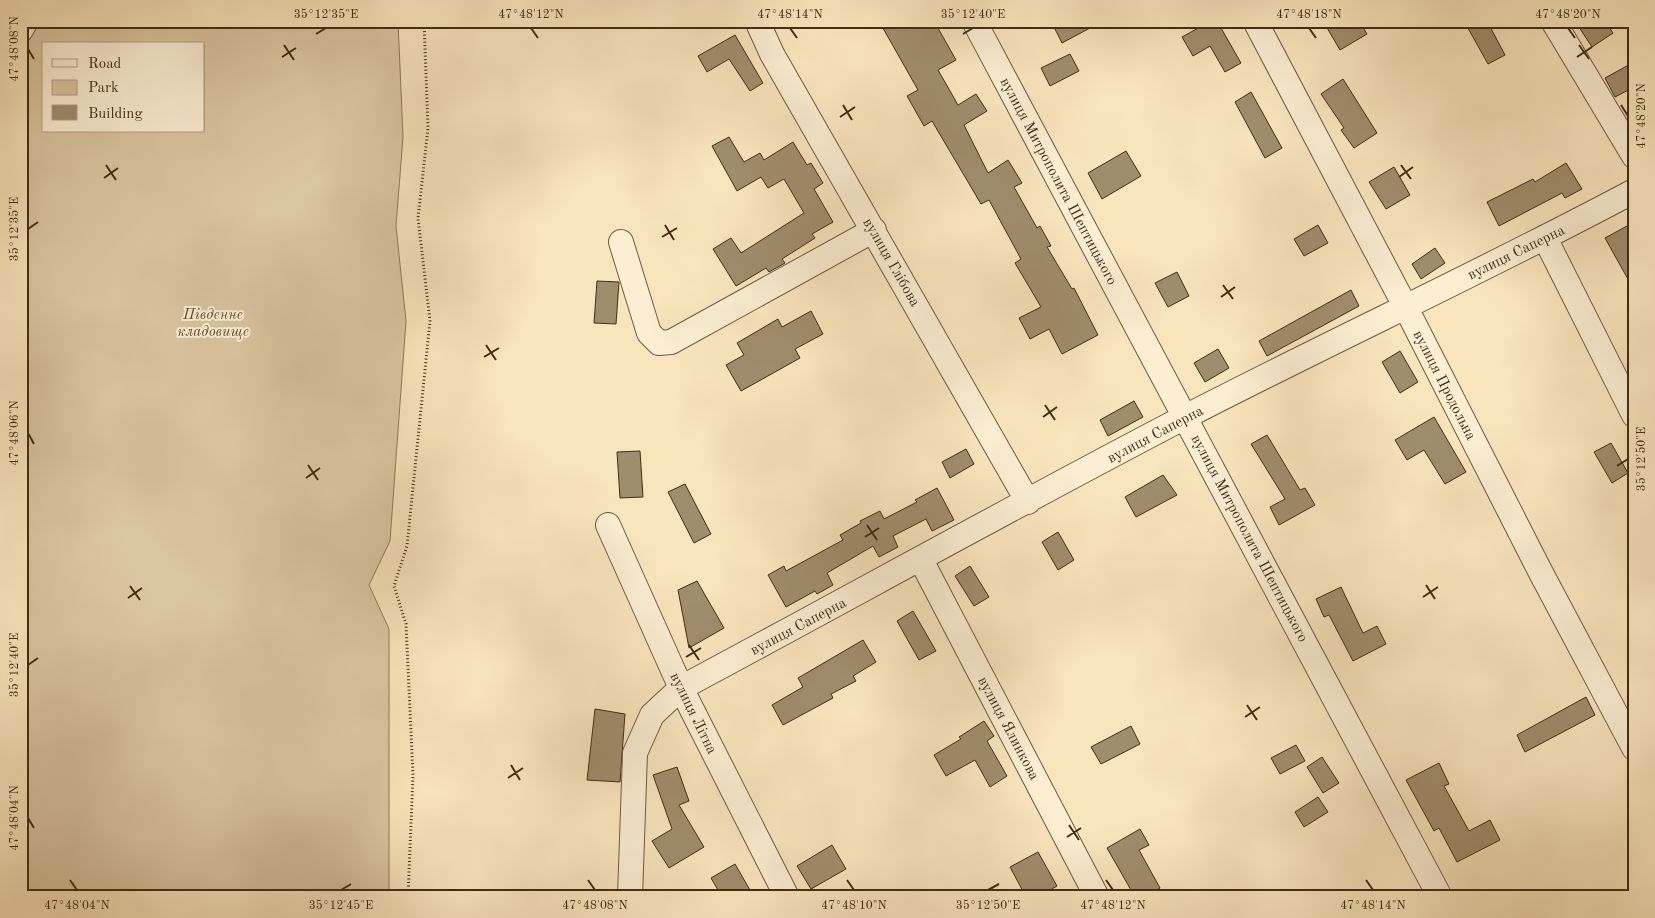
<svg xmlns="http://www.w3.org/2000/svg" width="1655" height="918" viewBox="0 0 1655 918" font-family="'Old Standard TT',serif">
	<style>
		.green { fill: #dac6a0; stroke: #8d7a5b; fill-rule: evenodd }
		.building { fill: #a08d6c; stroke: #402d16 }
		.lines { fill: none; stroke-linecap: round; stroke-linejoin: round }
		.minor-casing { stroke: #6e5b40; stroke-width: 26 }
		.path { stroke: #402d16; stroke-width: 3; stroke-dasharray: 1 2.5; stroke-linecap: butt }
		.minor { stroke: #fbeed3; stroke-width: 24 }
		.ticks { fill: none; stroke: #402d16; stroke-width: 2 }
		.labels { text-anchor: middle; stroke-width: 4; stroke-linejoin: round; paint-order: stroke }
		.street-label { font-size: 15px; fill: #402d16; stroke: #fbeed3 }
		.park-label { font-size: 15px; font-style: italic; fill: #5f4c32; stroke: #fbeed3 }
		.neatline { fill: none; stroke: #402d16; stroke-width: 2 }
		.ticks-label { font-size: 12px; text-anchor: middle; fill: #402d16 }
	</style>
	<rect width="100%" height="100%" fill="#f9e5bc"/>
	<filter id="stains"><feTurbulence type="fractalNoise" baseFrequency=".004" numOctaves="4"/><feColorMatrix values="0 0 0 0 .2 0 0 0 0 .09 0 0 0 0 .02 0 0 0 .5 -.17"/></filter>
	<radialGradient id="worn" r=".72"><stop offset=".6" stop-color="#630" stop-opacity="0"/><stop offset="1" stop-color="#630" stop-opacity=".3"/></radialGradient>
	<path class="green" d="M21,21H398L403,137L396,226L406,321L390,541L369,585L389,629V897H21ZM44,44H204V131H44Z"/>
	<path class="building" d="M879,21H934L956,60L938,70L958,105L976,94L987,111L964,125L988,173L1008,160L1022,183L1014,187L1037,228L1040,226L1051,246L1047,247L1072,289L1074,288L1098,335L1062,354L1049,329L1030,339L1019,318L1041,307L1015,263L1021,259L989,200L981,204L932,121L924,126L907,96L918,90Z
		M1051,21H1103L1062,43Z
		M1211,21H1217L1241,63L1225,72L1210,46L1193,56L1182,37Z
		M1323,21H1359L1367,34L1340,50Z
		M1464,21H1487L1505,55L1488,64Z
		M1575,21H1605L1613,33L1592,47Z
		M735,35L763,83L750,91L729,59L707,72L698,56Z
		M1070,54L1079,71L1050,86L1041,68Z
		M1634,62V87L1615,97L1605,78Z
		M1343,79L1377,133L1354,148L1341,130L1344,128L1321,94Z
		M1251,92L1282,148L1265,158L1235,102Z
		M729,137L744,162L760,153L764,160L793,142L807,165L811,163L823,183L814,189L833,222L812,234L815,238L782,259L785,263L769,272L766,268L736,286L713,249L731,238L741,253L804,213L784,179L768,188L761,177L737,191L712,146Z
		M1126,151L1141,176L1102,199L1088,173Z
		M1566,163L1582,189L1565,198L1562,193L1499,226L1487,202L1533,179L1535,182Z
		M1394,167L1410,195L1386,209L1369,182Z
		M1318,225L1328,243L1304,256L1294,239Z
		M1627,226L1634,239V290L1605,238Z
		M1435,248L1445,263L1421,279L1412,264Z
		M1177,272L1189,296L1168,307L1155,283Z
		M597,281L619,282L616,324L594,323Z
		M1351,290L1359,306L1267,356L1259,341Z
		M811,311L823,334L795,349L800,358L741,391L726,365L744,355L737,343L778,319L782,327Z
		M1218,349L1229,368L1205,382L1194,363Z
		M1400,351L1418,382L1400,393L1382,362Z
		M1134,401L1143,417L1108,436L1100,420Z
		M1434,417L1466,472L1445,484L1424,450L1407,460L1395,440Z
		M1267,435L1300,490L1305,488L1315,505L1279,525L1270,507L1285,499L1251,444Z
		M1611,443L1628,473L1612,483L1594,452Z
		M966,449L974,464L950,478L942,462Z
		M640,451L643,497L620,498L617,452Z
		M1163,475L1177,495L1136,517L1125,497Z
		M685,484L711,534L694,543L668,492Z
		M937,488L954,520L932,531L926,519L893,536L898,547L879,557L873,546L827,573L833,585L817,594L815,591L786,607L768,575L784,566L786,571L843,540L840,535L861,523L860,521L880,511L884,519L917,502L915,500Z
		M1058,532L1074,560L1058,570L1042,542Z
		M970,566L989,597L974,606L955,576Z
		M697,581L724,628L689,648L678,590Z
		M1341,587L1363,633L1377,626L1386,644L1353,661L1329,615L1324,617L1316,599Z
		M913,611L936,651L919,660L897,621Z
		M863,640L876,662L853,676L856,681L831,694L833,698L783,725L772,705L803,687L798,678Z
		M1586,697L1595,715L1525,752L1517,735Z
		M595,709L625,714L620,782L587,780Z
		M984,721L994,736L987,741L1007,776L990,787L975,760L946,776L934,755L961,739L959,737Z
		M1131,726L1140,744L1101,764L1091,747Z
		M1296,745L1305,761L1280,774L1271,758Z
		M1322,757L1339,783L1323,793L1307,767Z
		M1439,763L1449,784L1444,786L1469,831L1490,820L1500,840L1457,862L1439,828L1434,831L1406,780Z
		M677,767L689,801L679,805L704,847L669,868L652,841L672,829L653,775Z
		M1318,797L1328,812L1304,827L1295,812Z
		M1140,829L1149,845L1139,850L1160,888L1145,897H1135L1107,848Z
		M832,845L846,869L811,889L797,866Z
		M1038,852L1057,886L1038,897H1026L1010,867Z
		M735,864L754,897H722L711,878Z"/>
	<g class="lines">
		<g class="minor-casing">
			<path id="minor" d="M757,21L772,54L1028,502
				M974,21L1440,897
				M1255,21L1405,306L1540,571L1634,748
				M1553,21L1634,156
				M21,30L26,21
				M1545,238L1634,415
				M621,242L649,333L659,343L671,342L874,230
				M608,525L681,688L787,897
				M921,560L1097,897
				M630,897L635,753L652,715L681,688C849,598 1016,505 1185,417C1334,340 1486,270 1634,191"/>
		</g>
		<path class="path" d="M408,897L413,775L406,624L394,586L407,546L430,321L418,218L428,128L424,21"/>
		<use href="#minor" class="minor"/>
	</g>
	<path class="ticks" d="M531,28L538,38M790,28L797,38M1309,28L1316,38M1568,28L1575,38M316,34L326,28M963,34L973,28M284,45L294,60M1579,45L1589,59M28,49L34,59M282,57L296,48M1577,57L1592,47M843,105L852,120M1621,105L1628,116M840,117L855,107M106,165L116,180M1401,165L1411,179M1399,177L1413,167M104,178L118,168M665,225L674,240M28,229L38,222M662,237L677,228M1223,285L1233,299M1221,297L1235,287M486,345L496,360M484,357L499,348M1045,405L1055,420M1043,417L1057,407M28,433L34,444M308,465L318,480M1617,466L1628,459M306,478L320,468M867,525L877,540M865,537L879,528M1426,585L1435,599M130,586L140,600M1423,597L1438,587M128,598L142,588M689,645L699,660M686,657L701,648M28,665L38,658M1247,705L1257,720M1245,717L1260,707M511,765L520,780M508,778L523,768M28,818L34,828M1069,825L1079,840M1067,837L1081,828M70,880L77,890M588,880L595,890M847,880L854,890M1106,880L1113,890M1366,880L1373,890M341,890L351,884M988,890L999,884"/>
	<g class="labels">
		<g class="street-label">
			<text transform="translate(1059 181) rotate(62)" y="5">вулиця Митрополита Шептицького</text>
			<text transform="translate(1516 252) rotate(-26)" y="5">вулиця Саперна</text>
			<text transform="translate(892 262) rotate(60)" y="5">вулиця Глібова</text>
			<text transform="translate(1445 385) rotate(63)" y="5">вулиця Продольна</text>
			<text transform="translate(1155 434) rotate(-28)" y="5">вулиця Саперна</text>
			<text transform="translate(1250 538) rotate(62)" y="5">вулиця Митрополита Шептицького</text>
			<text transform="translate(798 626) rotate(-28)" y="5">вулиця Саперна</text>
			<text transform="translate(694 713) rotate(64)" y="5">вулиця Літна</text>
			<text transform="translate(1009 728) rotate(62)" y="5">вулиця Ялинкова</text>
		</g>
		<g class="park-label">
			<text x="213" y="319">Південне<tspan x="213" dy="17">кладовище</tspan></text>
		</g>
	</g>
	<rect width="1655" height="918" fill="none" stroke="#f9e5bc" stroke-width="55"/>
	<rect x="42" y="42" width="162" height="90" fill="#fbeed3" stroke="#b0a187"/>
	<rect x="52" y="59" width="25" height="8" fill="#fbeed3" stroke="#b0a187"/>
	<text x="88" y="68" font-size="15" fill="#402d16">Road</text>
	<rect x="52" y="80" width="25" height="15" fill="#dac6a0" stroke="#b0a187"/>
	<text x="88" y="92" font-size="15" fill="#402d16">Park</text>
	<rect x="52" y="105" width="25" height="15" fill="#a08d6c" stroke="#b0a187"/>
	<text x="88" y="118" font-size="15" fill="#402d16">Building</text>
	<rect x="28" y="28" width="1600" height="862" class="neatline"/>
	<g class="ticks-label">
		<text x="326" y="18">35°12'35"E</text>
		<text x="531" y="18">47°48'12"N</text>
		<text x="790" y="18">47°48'14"N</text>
		<text x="973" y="18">35°12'40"E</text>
		<text x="1309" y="18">47°48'18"N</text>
		<text x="1568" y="18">47°48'20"N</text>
		<text transform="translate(14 49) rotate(-90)" y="4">47°48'08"N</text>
		<text transform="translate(1641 116) rotate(-90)" y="4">47°48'20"N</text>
		<text transform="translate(14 229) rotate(-90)" y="4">35°12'35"E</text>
		<text transform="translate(14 433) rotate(-90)" y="4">47°48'06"N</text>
		<text transform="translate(1641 459) rotate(-90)" y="4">35°12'50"E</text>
		<text transform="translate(14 665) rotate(-90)" y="4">35°12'40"E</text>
		<text transform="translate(14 818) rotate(-90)" y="4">47°48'04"N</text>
		<text x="77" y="909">47°48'04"N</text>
		<text x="341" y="909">35°12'45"E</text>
		<text x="595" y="909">47°48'08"N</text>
		<text x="854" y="909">47°48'10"N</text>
		<text x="988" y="909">35°12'50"E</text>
		<text x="1113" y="909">47°48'12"N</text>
		<text x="1373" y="909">47°48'14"N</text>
	</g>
	<rect width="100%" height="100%" filter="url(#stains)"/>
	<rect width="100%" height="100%" fill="url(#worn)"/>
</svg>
